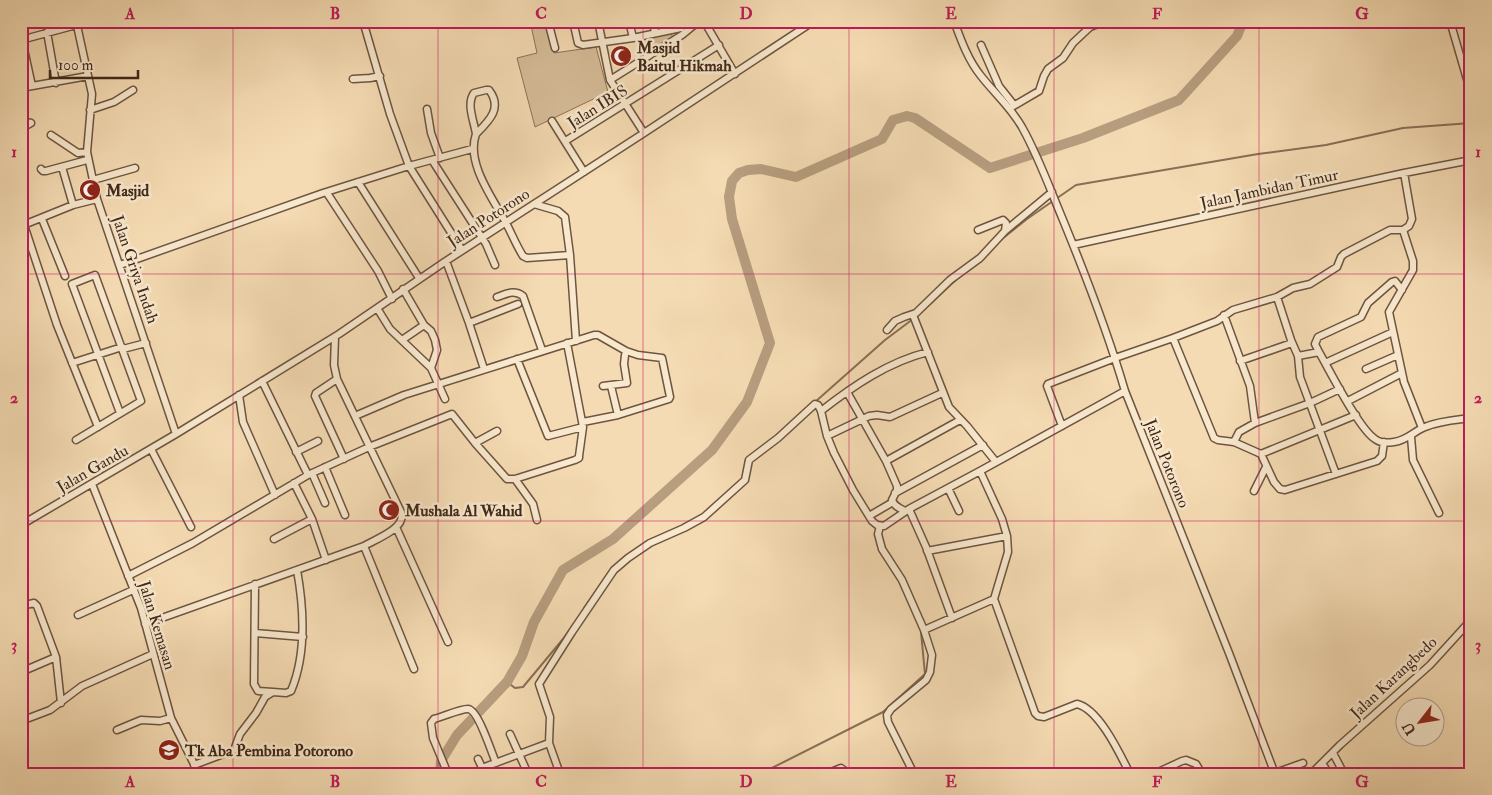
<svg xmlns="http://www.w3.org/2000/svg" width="1492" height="795" viewBox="0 0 1492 795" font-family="'IM FELL Double Pica',serif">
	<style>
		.green { fill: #d6bd99; stroke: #8b7259 }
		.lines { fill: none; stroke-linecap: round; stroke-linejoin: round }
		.stream { stroke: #876f56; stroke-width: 2 }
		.river { stroke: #b79e7f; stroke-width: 10 }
		.minor-casing { stroke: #6d5540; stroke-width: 9 }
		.minor { stroke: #f8e8ce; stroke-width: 6 }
		.grid { fill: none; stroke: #c2185b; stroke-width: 1; stroke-opacity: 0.55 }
		.labels { text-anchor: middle; stroke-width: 5; stroke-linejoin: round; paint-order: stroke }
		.poi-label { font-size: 16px; font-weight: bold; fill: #402819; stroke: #f8e8ce; text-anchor: start }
		.street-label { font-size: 16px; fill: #402819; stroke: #f8e8ce }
		.neatline { fill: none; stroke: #c2185b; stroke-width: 2 }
		.grid-label { font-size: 16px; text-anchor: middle; font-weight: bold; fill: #c2185b }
	</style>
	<rect width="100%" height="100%" fill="#f5dbb3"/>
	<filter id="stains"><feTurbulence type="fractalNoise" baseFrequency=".004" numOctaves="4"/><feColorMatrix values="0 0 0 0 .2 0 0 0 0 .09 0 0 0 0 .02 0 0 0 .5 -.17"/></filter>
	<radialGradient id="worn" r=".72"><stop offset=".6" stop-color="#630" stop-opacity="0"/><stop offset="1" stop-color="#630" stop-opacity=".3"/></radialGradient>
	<path class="green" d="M530,21H546L554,53L596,47L608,92L535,127L517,58L537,53Z
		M671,32L673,39L641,57L637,39Z"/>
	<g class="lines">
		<path class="stream" d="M1002,239L1027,219L1076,185L1258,154L1326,145L1403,128L1471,123
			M928,306L959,277
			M815,402L885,340L913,319
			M584,608L611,569
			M507,682L515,688L523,687L568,633
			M760,774L883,712L925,674L921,632"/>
		<path class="river" d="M440,774L441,761L457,735L507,682L522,656L534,622L563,570L613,539L712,450L747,402L770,343L732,219L729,197L732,181L739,173L748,170L761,169L796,177L882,139L893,120L907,116L915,118L990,168L1083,138L1179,100L1237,36L1243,21"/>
		<g class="minor-casing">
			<path id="minor" d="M76,21L92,94L87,152L97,199L176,434
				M363,21L390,114L409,166L462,250
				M548,21L555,48
				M573,21L578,43L583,45L633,38L681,28
				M598,21L610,80L644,133
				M629,21L633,38
				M653,21L655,33
				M704,21L735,74
				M796,21L800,30
				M954,21C961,40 968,60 981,76C995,94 1012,108 1023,129C1039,158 1050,189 1063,220C1086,276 1108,333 1125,391L1229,653L1275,774
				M1450,21L1471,93
				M21,27L25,38
				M47,32L56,83
				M21,40L76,25
				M22,40L32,86
				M981,45L999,86L1014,105
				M353,79L370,78L380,76
				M610,80L682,35L699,21
				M21,88L88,76
				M486,90H489C503,108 489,121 476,134C474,121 466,104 474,93Z
				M1010,108L1039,91L1044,76L1048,69L1063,58L1073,43L1090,27L1106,21
				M427,109L431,133L440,158
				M90,110L114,102L133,90
				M21,121L31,123
				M552,121L584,172
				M21,129L31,123
				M476,134C466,162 491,196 505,221C511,232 516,245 523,256L527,258L570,255
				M51,135L78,153L87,152
				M566,142L567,140L719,45
				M432,160L486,244L495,265
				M62,167L73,205
				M41,169L43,171H46L87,160
				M1404,173L1412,219L1409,226L1403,230L1413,261V270L1389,312L1404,382L1422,428
				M93,180L135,168
				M358,182L419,278
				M327,193L378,271L392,299
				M534,204L558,211L565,217L570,255L576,341
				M42,219L65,276
				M24,225L57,325L98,427
				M21,226L73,205L97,199
				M978,230L1003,220L1006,223L1005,231
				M1073,245L1404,173L1471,160
				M446,261L469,323L484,369
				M120,265L323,193L409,166L472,149
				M403,289L424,325L431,331L435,340L437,350L431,368
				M1402,290L1395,281L1392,282L1368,303L1361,317L1318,337L1315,344L1319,352C1330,371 1359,429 1375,439C1380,443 1388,443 1394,442C1408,440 1414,431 1425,427C1439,421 1456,420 1471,418
				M497,297C506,294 514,289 523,296L542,350
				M1277,297L1291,340L1298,356L1300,377L1336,474
				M377,308L390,329L431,368L445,399
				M913,315L949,407L967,426L996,462
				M1224,315L1250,386L1255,423
				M469,323L518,304
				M887,330L895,321L904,317L916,313L950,280L980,258L1005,231L1052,192
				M1173,338L1214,438L1218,440L1234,442L1261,454L1274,482L1280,489L1285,490L1377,461L1382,456L1384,442
				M402,340L424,325
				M123,349L146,343
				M928,352C888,362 853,386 821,411L827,436L834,453L853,490L872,521L877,525L884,526L909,509L980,471L1125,391
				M1298,356L1319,352
				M517,359L548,436L583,427
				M1240,361L1292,343
				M72,363L122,347
				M1325,363L1393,332
				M1366,369L1398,355
				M337,379L316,393L315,396L344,459
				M262,381L308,475
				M603,386L627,383L624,364L625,355
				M611,386L618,415
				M847,392L886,461L897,486V490L892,500C894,506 899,508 905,511
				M239,395L243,422L275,495
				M1348,401L1402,373
				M355,416L404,395L594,335H598L626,351L638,355L662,358L670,397L669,399L618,415L583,422
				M1062,426L1047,386L1048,384L1115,358L1173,338L1217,321L1233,310L1277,297L1293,288L1310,284L1337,267L1341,257L1344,254L1390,230H1403
				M827,436L869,416L877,415L890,417L942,393
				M1411,437L1413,460L1439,513
				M76,440L141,401L95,275L72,284L120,413
				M1234,442L1239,432L1255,423L1310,403L1340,389
				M475,443L497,431
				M151,449L191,527
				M296,452L318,441
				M1261,454L1356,415
				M886,461L960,420
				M325,467L345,515
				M312,473L325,503
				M515,479L533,504L537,520
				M294,483L312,519L326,560
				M92,484L141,608L171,718L199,774
				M948,488L959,511
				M1254,491L1266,467
				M895,493L983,445
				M909,509L926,547L952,618
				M869,516L893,502
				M21,525L176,434L339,334L446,261L644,133L814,21
				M880,526L878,534L882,549L902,580L924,630
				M396,527L448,642
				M274,539L312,519
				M364,546L414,669
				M927,551L1007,536
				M128,576L193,543L308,475L369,447L452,414L475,443L507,479H515L575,460L579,458V456L583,427L567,343
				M255,584L254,684L258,691L273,692
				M994,599L1035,713L1038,716L1044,717L1077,704C1099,709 1120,754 1130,774
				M21,606L34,603L37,606L56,657L21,672
				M78,615L133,590
				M145,624L364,546C376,539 407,528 401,512L337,379L334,365L335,337
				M255,633L303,637
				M56,657L61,703
				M21,721L50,710L82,686L153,654
				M117,730L141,720L160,721L171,718
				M510,734L528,774
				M1333,753L1344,774
				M478,759L485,774
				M1322,763L1329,774
				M194,765L234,750L240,734L256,713L265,697L273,692L286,693L291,691C307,653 304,609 297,570
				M482,768L549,743
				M1275,773L1303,763
				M448,774L433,738L431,723L434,719C443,717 459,709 468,709C478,709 492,754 496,763
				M560,774L549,743L550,717L539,684L572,632L614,570L628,558L650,543L684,528L704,517L745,480L749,460L778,438L815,404L818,405L821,411
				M826,774L841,768L849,774
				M914,774L888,722L887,715L891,709L926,680L930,672L932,655L924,630L994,599L1008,552L1007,536L1002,519L980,471
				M1138,774L1144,772L1154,774
				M1154,774L1182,761L1186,760L1196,764L1202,774
				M1311,774L1340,745L1430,665L1471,620"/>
		</g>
		<use href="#minor" class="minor"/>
	</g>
	<path class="grid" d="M233,21V774M438,21V774M643,21V774M849,21V774M1054,21V774M1259,21V774M21,274H1471M21,521H1471"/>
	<defs>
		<g id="mosque-disc" transform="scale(1.125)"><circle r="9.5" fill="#8f2418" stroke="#f8e8ce"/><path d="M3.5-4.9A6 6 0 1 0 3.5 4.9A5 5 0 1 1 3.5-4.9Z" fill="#fff"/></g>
		<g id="school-disc" transform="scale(1.125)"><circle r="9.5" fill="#8f2418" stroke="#f8e8ce"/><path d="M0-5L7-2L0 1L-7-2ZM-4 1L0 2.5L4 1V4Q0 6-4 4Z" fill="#fff"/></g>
	</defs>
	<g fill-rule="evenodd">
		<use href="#mosque-disc" x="621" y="56"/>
		<use href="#mosque-disc" x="90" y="190"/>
		<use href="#mosque-disc" x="389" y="510"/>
		<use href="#school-disc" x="169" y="750"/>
	</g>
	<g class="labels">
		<g class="poi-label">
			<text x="637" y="53">Masjid<tspan x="637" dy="18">Baitul Hikmah</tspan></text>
			<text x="106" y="196">Masjid</text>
			<text x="405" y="516">Mushala Al Wahid</text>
			<text x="185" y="756">Tk Aba Pembina Potorono</text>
		</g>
		<g class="street-label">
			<text transform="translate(597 106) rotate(-32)" y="6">Jalan IBIS</text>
			<text transform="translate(1269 188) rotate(-12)" y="6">Jalan Jambidan Timur</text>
			<text transform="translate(488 217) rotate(-33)" y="6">Jalan Potorono</text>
			<text transform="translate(136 269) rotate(71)" y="6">Jalan Griya Indah</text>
			<text transform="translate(1168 463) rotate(68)" y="6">Jalan Potorono</text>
			<text transform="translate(92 468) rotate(-30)" y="6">Jalan Gandu</text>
			<text transform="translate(158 625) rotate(73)" y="6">Jalan Kemasan</text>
			<text transform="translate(1393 677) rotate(-43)" y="6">Jalan Karangbedo</text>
		</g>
	</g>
	<rect width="1492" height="795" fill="none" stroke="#f5dbb3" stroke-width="55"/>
	<g transform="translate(1420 722) rotate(239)"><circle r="24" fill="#f8e8ce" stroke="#ae9b86"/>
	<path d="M0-4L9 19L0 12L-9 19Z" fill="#8f2418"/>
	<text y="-8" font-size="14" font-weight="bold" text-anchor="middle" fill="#402819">U</text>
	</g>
	<path d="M50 70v8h88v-8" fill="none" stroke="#402819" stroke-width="2.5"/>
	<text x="58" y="70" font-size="15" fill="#402819" stroke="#f8e8ce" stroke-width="4" paint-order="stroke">100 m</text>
	<rect x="28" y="28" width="1436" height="740" class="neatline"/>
	<g class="grid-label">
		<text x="130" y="19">A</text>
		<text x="335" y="19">B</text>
		<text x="541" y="19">C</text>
		<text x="746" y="19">D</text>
		<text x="951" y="19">E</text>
		<text x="1157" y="19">F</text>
		<text x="1362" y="19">G</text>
		<text x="14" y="157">1</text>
		<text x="1478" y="157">1</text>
		<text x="14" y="403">2</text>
		<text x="1478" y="403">2</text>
		<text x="14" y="650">3</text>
		<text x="1478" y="650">3</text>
		<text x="130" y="787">A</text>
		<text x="335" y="787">B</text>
		<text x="541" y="787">C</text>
		<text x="746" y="787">D</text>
		<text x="951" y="787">E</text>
		<text x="1157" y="787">F</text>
		<text x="1362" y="787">G</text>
	</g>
	<rect width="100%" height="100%" filter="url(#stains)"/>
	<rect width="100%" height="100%" fill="url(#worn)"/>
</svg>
